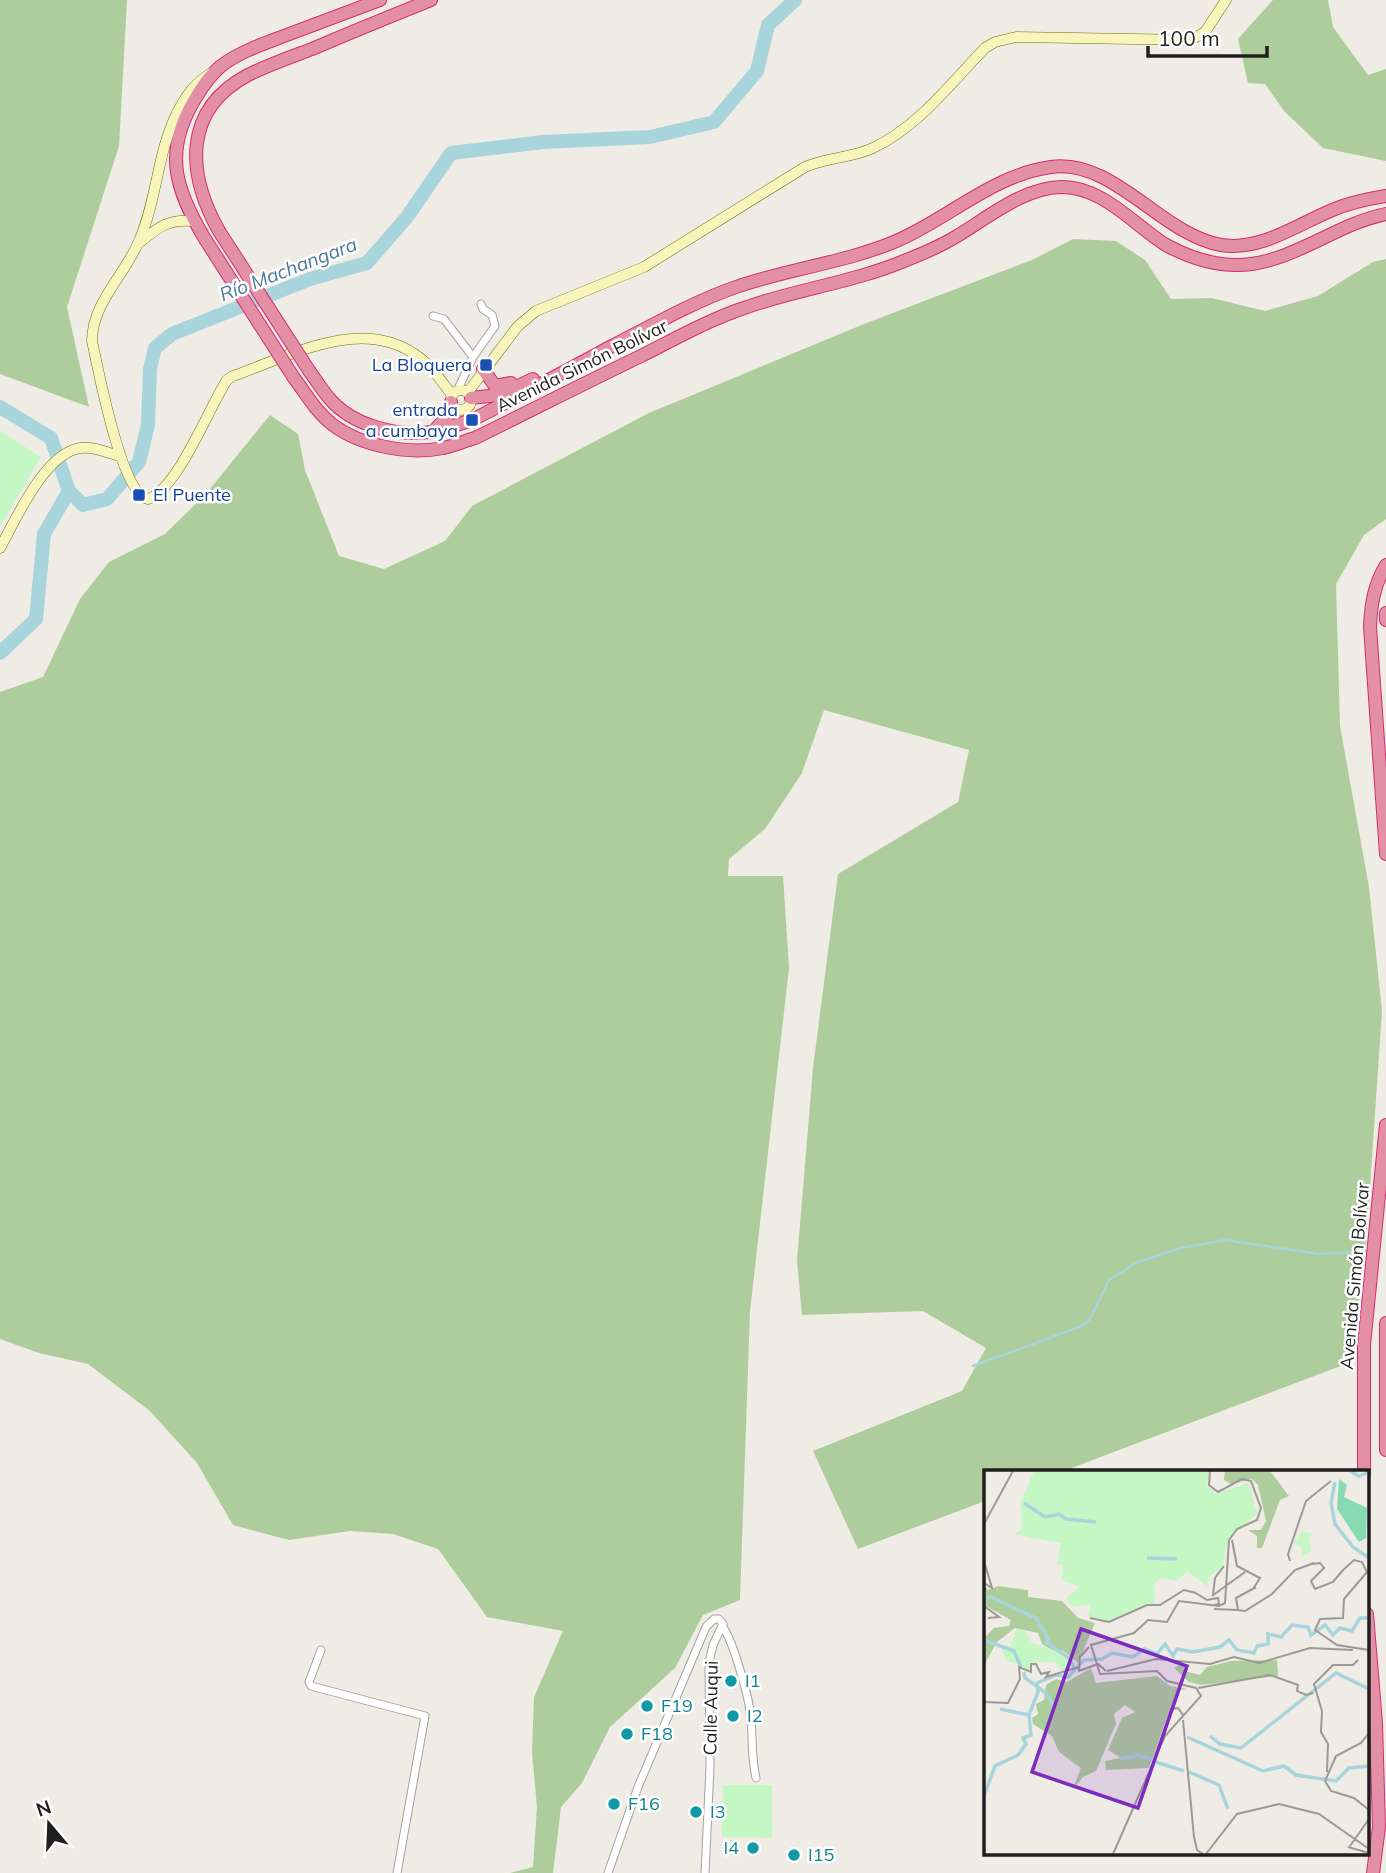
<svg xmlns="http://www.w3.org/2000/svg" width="1386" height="1873" viewBox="0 0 1386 1873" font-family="Mulish,sans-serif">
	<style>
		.forest { fill: #aecd9c }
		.park { fill: #c5f7c4 }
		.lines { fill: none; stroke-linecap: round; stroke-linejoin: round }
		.stream { stroke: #a8d4db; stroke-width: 2.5 }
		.river { stroke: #a8d4db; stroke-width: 14 }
		.street-casing { stroke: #a3a3a3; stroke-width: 9 }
		.secondary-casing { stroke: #707209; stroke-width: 11 }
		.highway-casing { stroke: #d42c74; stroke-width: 14 }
		.street { stroke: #fff; stroke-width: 7 }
		.secondary { stroke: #f7f5bc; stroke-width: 10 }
		.highway { stroke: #e390a7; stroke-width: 12 }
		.highway-bridge-casing { stroke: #d42c74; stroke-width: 14; stroke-linecap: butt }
		.highway-bridge { stroke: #e390a7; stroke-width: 12 }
		.transit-dot { fill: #1a4fb4; stroke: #fff; stroke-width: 2.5 }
		.culture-dot { fill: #0f9aa8; stroke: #fff; stroke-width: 2.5 }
		.labels { text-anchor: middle; stroke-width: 5; stroke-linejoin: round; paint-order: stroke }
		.transit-label { font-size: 18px; fill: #164399; stroke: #fff; text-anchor: end }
		.street-label { font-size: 18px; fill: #1f1f1f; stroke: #fff }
		.culture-label { font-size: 18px; fill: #0d838f; stroke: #fff; text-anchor: start }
		.water-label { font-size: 19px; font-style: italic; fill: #49799c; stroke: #fff }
		.inset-river { fill: none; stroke: #a8d4db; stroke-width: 3.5 }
		.inset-road { fill: none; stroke: #9c9996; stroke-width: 2 }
		.view { fill: #7b2cbf; fill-opacity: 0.15; stroke: #7b2cbf; stroke-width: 3.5 }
		.inset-edge { fill: none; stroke: #1f1f1f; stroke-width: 3.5 }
	</style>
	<rect width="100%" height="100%" fill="#efebe5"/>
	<path class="forest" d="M0,0H127L119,146L67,307L89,407L0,374Z
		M1273,0H1328L1333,27L1368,75L1386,69V161L1323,148L1284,111L1265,84L1248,83L1238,39Z
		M1073,239L1116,241L1145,260L1171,299L1212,298L1265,311L1318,296L1373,262L1386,259V519L1364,535L1336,584L1340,726L1369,887L1382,1011L1366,1246L1351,1362L1061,1472H985V1501L858,1549L813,1451L962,1391L986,1348L923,1311L802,1315L797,1261L813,1068L838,874L958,802L969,750L824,710L802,773L765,829L729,859L728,876H783L789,968L750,1311L740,1600L703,1615L675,1668L610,1727L582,1783L561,1807L553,1873H510L533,1867L537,1807L532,1752L534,1697L563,1631L487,1617L438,1549L393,1534L350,1531L289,1540L233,1525L197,1463L150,1411L88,1364L39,1353L0,1339V692L43,677L80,599L109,562L165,534L205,495L270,415L298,434L305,470L339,556L384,569L445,541L472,506L649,413L864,324L1032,260Z"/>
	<path class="park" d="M0,431L41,457L0,527Z
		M723,1785H772V1838L722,1837Z"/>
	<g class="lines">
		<path class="stream" d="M973,1366L1082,1326L1090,1319L1109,1280L1136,1263L1181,1248L1225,1240L1320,1254L1368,1251"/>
		<path class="river" d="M0,407L51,438L69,491
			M0,653L36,619L44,534L69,491L83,505L107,499L139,462L148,425L150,369L155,348L172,334L310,279L367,263L407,217L451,153L543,142L650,137L714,122L757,71L768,25L795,0"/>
		<g class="street-casing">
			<path id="street" d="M433,316L444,319L473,357L457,391
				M473,357L495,326L492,315L483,309L481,304
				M722,1626C733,1639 750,1701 751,1719C753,1739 751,1758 756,1778
				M321,1650L309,1682L311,1686L425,1716L397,1873
				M608,1873L638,1787L706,1627L714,1619H719L723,1624L713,1645L709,1662L710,1767L705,1873"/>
		</g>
		<g class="secondary-casing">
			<path id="secondary" d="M211,73C194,84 186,95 177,113C157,153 157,200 139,241C125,275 92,303 92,341C98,368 121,494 148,499C178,489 209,407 227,380L233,376C290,356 360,316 416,355C431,365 441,381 452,395
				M139,243C159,227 167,219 193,221
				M451 400a10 10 0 1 1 20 0a10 10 0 1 1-20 0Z
				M468,392L518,326L536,311L644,267L805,167C827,157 852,158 873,148C918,127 951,83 985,48L995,42L1016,37L1191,40L1205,32L1226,0
				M0,548C16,519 43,458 76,449C90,445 106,452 119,456"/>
		</g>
		<g class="highway-casing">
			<path id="highway" d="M219,231C187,174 182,110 248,75C268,65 291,57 312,49C352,32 391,16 431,0
				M205,239C175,189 163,152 195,99C202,87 210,75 221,66C239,52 263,44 284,36C316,24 348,12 380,0
				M483,369L495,386L511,383
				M310,372C316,380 322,390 329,398C352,426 400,438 435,431C447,428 460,424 472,420C519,396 566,371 612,346C653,325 693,302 736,287C788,269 843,263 894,242C947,220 992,175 1051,167C1113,158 1162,235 1221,245C1260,251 1295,226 1330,211C1348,203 1367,199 1386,196
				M294,378C306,394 317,413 333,425C361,446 409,455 443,448C454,446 464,441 475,438C530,411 585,383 641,356C675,339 710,319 747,307C798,289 854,282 904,261C922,254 941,246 957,236C989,217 1023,188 1061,187C1102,186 1134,225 1166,245C1188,257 1212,265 1237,265C1290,265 1335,224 1386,214
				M471,398L498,395L533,379
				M434,431L448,415L451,402
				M1386,565C1374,585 1371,604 1370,627L1386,854
				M1386,613V620
				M1386,1323V1450
				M1364,1472V1345L1386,1125
				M1367,1614L1376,1723L1379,1827L1373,1873"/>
		</g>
		<use href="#street" class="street"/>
		<use href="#secondary" class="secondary"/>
		<use href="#highway" class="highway"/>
		<g class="highway-bridge-casing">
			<path id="highway-bridge" d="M219,231L310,372
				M205,239L294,378"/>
		</g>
		<use href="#highway-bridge" class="highway-bridge"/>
	</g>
	<g class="transit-dot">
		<rect x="479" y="358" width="14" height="14" rx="3.5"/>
		<rect x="465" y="413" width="14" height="14" rx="3.5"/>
		<rect x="132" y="488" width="14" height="14" rx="3.5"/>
	</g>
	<g class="culture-dot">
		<circle cx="731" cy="1681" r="7"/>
		<circle cx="647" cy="1706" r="7"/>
		<circle cx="733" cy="1716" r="7"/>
		<circle cx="627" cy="1734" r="7"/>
		<circle cx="614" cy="1804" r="7"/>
		<circle cx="696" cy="1812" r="7"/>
		<circle cx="753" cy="1848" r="7"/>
		<circle cx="794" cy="1855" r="7"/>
	</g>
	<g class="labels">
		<g class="transit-label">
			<text x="472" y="371">La Bloquera</text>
			<text x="458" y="416">entrada<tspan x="458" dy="21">a cumbaya</tspan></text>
			<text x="153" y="501" text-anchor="start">El Puente</text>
		</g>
		<g class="street-label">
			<text transform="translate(582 366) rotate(-26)" y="6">Avenida Simón Bolívar</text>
			<text transform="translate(1355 1276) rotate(-85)" y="6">Avenida Simón Bolívar</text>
			<text transform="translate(711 1708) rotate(-89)" y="6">Calle Auqui</text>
		</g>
		<g class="culture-label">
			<text x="745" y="1687">I1</text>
			<text x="661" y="1712">F19</text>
			<text x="747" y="1722">I2</text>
			<text x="641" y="1740">F18</text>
			<text x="628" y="1810">F16</text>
			<text x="710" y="1818">I3</text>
			<text x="739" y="1854" text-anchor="end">I4</text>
			<text x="808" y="1861">I15</text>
		</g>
		<g class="water-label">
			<text transform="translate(288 269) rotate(-21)" y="7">Río Machangara</text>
		</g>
	</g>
	<g transform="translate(984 1470)">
		<rect width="385" height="385" fill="#efebe5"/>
		<path d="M241,1H286L305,26L296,30L278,78H273V66L264,60H277L282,51L274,15L268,9L247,14L240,10ZM0,114L4,120L14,116L44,120V127L78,131L94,148L111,153L94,193L78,180L72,182L58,174L54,163L31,158L13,172L0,195V168L10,158L25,156L27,150L0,135ZM293,190L294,206L217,215L205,212L190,198L199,193L200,201L216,205L223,197L247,191ZM107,198L112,213L173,206L186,216L203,219L196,220L187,236L165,298L122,300L121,291L137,288L124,280L138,248L151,242L141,235L130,244L132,254L112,301L99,307L89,319L97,298L75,282L68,266L49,254L48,248L54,244L52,234L60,230L62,215L72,209L83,212Z" fill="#aecd9c"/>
		<path d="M50,1H225L223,16L232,24L265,13L273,44L244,70L238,98L225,107L223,116L203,101L193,111L177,108L170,113L171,133L121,151L104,146L107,134L89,137L82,128L96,117L78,110L79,95L73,94L77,73L30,64L38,59L37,32ZM318,61L329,64L325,67L327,81L318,87V78L309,73ZM33,159L41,161L48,173L76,182L89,195L78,202L71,192H52L45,194L49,201L22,190L18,180L26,176Z" fill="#c5f7c4"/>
		<path d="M355,9L363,15L360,27L383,38L382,68L375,72L353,39Z" fill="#87dbb3"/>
		<path class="inset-river" d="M366,1L375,6L385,2M351,12L347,33L351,54L369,77L385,88M40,33L61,47L75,44L82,49L112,52M163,88L193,89M0,128L7,127L52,148L64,168L62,172L86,189L90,198M0,170L30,181L37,197M40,202L41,208L62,223L69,235M16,239L45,245M226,266L236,274L257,278L352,203L385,219M203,267L279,301L300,296L312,305L352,311L365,298L385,296M136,289L155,285L168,290M172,292L200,301M205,302L235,315L244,339M0,326L11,296L34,285L42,274L39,268L47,265L45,245L54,222L53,213L72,205L84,207L100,190L118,189L128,183L149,187L160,179L173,184L181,174L189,186L193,179L209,182L236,177L245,170L253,180L270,183L273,176L284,174V164L297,167L308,155L324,157L327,165L341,155L349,165L356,158L368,161L376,148H385"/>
		<path class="inset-road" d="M0,54L29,1M248,70L253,96L276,108L269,119M306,91L304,84L322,31L347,11M328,94L336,93L340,98L327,111L331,119L349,112L359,100M357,102L370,90L378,92L383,102L360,129L359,148L336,149L331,160L353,175L385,180M0,113L8,118L0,91M272,117L252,128L254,140L261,141L288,124L311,100L330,93M210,122L223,130L234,128L235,134L230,135M229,125L231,108L240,96M228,126L261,102M0,136L15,147L4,148M230,139L254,140M106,148L125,152L163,135H176L200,120L212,123M105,177L96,187L95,201L114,194L122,201M123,201L172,189L226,194L250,187L275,193L326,178L369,180M214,218L286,205L314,215L313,221L322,225L329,223M0,232L24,233L36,209L35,197L47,202V194H52L57,204L65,202L62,207L95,197M199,250L210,367L213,380L219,384M385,263L377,273L352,286L341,311L347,321L370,328L385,340M179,266L187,239L194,238L199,245M343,302L344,274L337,262L338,241L330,214L349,195H369L374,190M366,376L385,349M364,377L385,383M129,384L181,266L217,226L212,218L183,211L173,201L116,204L107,175L150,163L164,150L183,152L195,131L235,136L241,133L245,70L253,59L273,50L277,38L267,11L258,9L234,22L225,15L226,1M222,384L253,344L295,334L335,344L385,379"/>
		<path class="view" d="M97,159L203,196L154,338L48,302Z"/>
		<rect width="385" height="385" class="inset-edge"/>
	</g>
	<g transform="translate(49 1824) rotate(341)" stroke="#ffffff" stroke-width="5" paint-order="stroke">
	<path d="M0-5L12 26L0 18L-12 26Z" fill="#1f1f1f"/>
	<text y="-10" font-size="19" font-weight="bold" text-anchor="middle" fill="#1f1f1f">N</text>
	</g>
	<path d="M1148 46v10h119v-10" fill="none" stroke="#1f1f1f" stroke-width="3.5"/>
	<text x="1158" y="46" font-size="21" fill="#1f1f1f" stroke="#ffffff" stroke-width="5" paint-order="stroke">100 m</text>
</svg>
